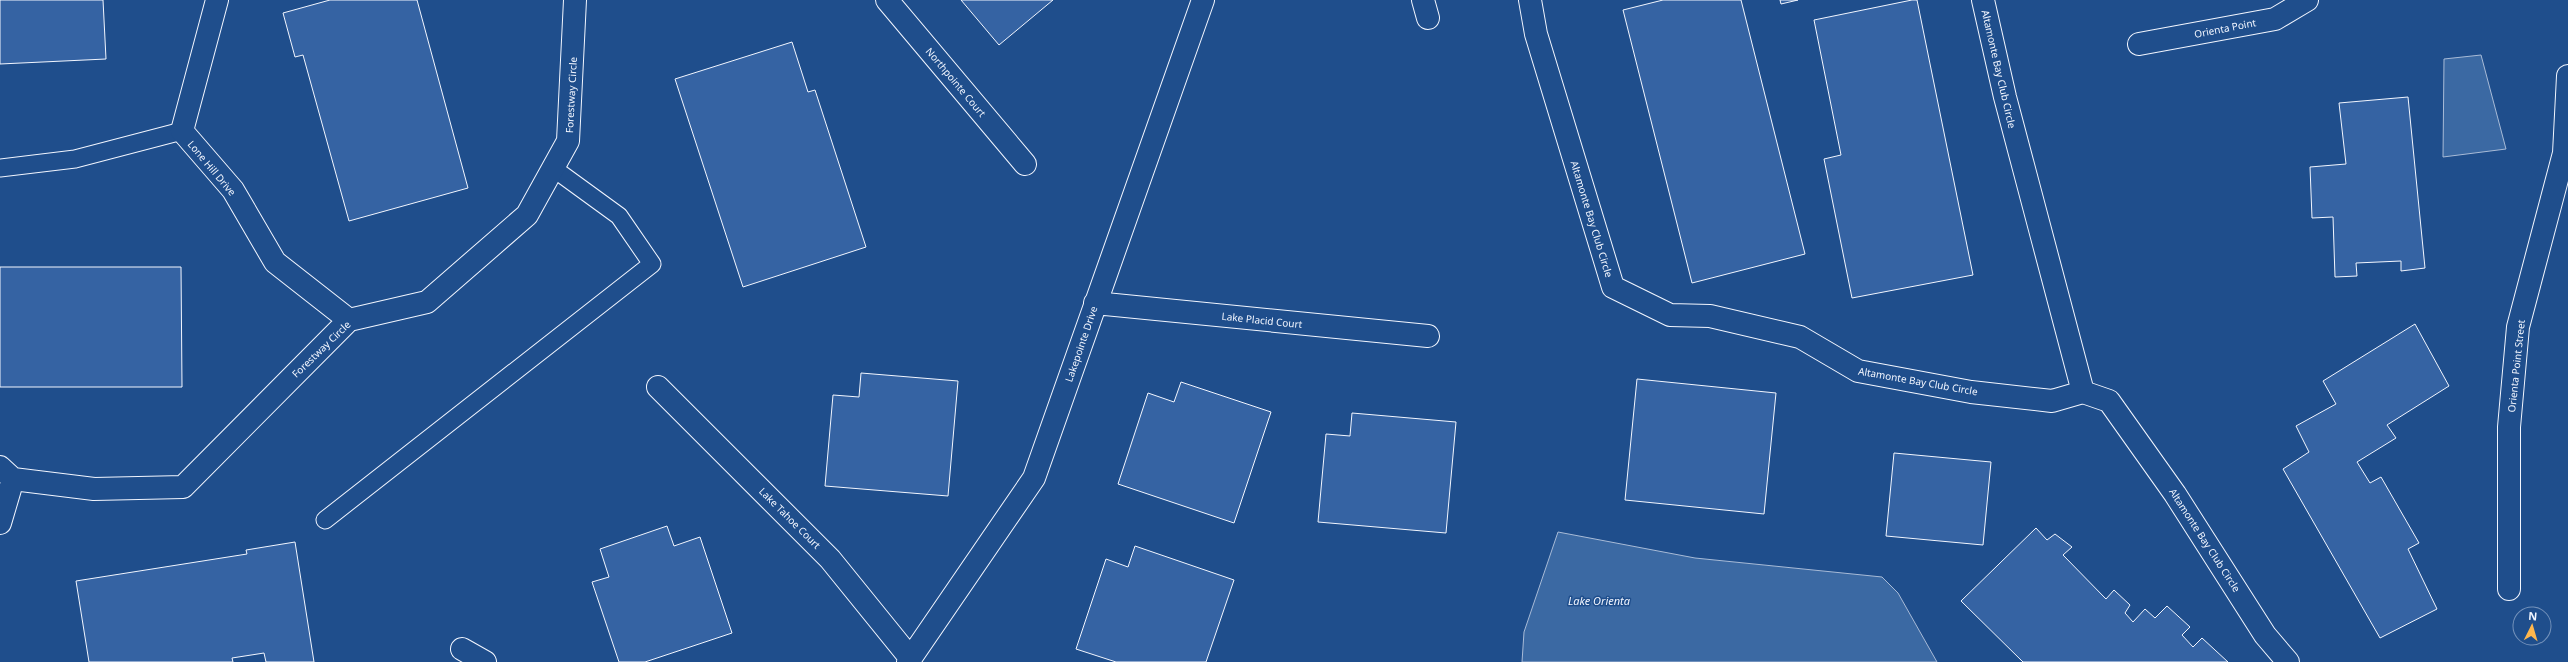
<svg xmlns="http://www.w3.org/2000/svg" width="2568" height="662" viewBox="0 0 2568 662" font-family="'Noto Sans',sans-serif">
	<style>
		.water { fill: #3b69a3; stroke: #a8bbd7 }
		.building { fill: #3563a3; stroke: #f2f6ff }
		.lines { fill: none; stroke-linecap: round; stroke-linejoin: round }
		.service-casing { stroke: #f2f6ff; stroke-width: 19 }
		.minor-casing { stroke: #f2f6ff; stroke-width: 24 }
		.service { stroke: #1f4e8c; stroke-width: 17 }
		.minor { stroke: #1f4e8c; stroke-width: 22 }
		.labels { text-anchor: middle; stroke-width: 3; stroke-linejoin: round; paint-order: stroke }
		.street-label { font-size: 10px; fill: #f2f6ff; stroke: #1f4e8c }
		.water-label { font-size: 11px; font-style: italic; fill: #f2f6ff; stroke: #1f4e8c }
	</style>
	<rect width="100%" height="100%" fill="#1f4e8c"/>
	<path class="water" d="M2481,55L2506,149L2443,157L2444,59Z
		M1558,532L1695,558L1882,577L1898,593L1937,662H1522L1524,632Z"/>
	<path class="building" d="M0,0H103L106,59L0,64Z
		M330,0H417L468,188L349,221L303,55L295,57L283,13Z
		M961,0H1053L999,45Z
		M1663,0H1741L1805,254L1692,283L1623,10Z
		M1780,0H1798L1781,4Z
		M1912,0H1917L1973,275L1852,298L1824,159L1841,155L1814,20Z
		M792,42L808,92L815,90L866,247L743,287L675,79Z
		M2408,97L2425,268L2401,271V261L2356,263L2357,276L2335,277L2333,217L2312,218L2310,167L2346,164L2339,103Z
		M0,267H181L182,387H0Z
		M2415,324L2449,386L2387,425L2396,438L2357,462L2370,483L2381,477L2419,543L2408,549L2437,609L2380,638L2283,469L2309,452L2296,426L2336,404L2323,381Z
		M861,373L958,381L948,496L825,486L833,395L859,397Z
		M1637,379L1776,393L1764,514L1625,500Z
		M1181,382L1271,412L1234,523L1118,484L1148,393L1174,402Z
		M1352,413L1456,422L1446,533L1318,522L1326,434L1350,436Z
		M1894,453L1991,462L1983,545L1886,536Z
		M667,526L674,546L700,537L732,633L645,662H619L592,582L609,577L600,549Z
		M2036,528L2047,540L2055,534L2072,547L2063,555L2106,599L2114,590L2130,605L2125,613L2133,622L2145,609L2155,618L2167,606L2190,627L2182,635L2193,647L2202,638L2228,662H2023L1961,601Z
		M295,542L314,662H266L264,653L232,658L233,662H89L76,581L247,554L246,550Z
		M1135,546L1234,580L1206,662H1116L1076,649L1106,559L1128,567Z"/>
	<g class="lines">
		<g class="service-casing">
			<path id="service" d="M0,168L75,159L182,131
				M325,520L652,264L619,216L553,168"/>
		</g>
		<g class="minor-casing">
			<path id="minor" d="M217,0L182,131L233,190L275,262L349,320
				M887,0L1025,164
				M1423,0L1428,18
				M1530,0L1536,34L1613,287L1670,315L1710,316L1800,337L1858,371L1971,392L2052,401L2083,392L2109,401L2175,494L2265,635L2288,662
				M1983,0L2005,97L2083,392
				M2139,44L2275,19L2307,0
				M1095,303L1428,336
				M658,387L830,559L911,659
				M0,467L13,479L94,489L183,487L349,320L427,302L527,215L568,141L575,0
				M0,523L13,479
				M2509,589V427L2518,327L2564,153L2568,76
				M462,649L485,662
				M908,662L1034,478L1203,0"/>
		</g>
		<use href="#service" class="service"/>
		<use href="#minor" class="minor"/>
	</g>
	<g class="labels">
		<g class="street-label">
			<text transform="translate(2225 28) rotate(-11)" y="4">Orienta Point</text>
			<text transform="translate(1999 69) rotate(77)" y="4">Altamonte Bay Club Circle</text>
			<text transform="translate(956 82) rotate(50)" y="4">Northpointe Court</text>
			<text transform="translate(571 95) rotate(-87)" y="4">Forestway Circle</text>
			<text transform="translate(212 168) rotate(50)" y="4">Lone Hill Drive</text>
			<text transform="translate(1592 219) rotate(73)" y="4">Altamonte Bay Club Circle</text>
			<text transform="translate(1262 320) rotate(6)" y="4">Lake Placid Court</text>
			<text transform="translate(1081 344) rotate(-71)" y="4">Lakepointe Drive</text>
			<text transform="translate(321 349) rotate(-44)" y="4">Forestway Circle</text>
			<text transform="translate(2516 366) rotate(-84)" y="4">Orienta Point Street</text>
			<text transform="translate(1918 381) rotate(10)" y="4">Altamonte Bay Club Circle</text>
			<text transform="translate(790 518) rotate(45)" y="4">Lake Tahoe Court</text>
			<text transform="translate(2205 540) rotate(57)" y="4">Altamonte Bay Club Circle</text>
		</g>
		<g class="water-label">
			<text x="1599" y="605">Lake Orienta</text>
		</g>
	</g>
	<g transform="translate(2532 626) rotate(5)"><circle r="19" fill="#1f4e8c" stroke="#7391ba"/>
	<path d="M0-3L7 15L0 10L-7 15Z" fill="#ffb74d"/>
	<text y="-6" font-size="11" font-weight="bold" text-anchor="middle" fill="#f2f6ff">N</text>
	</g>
</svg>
